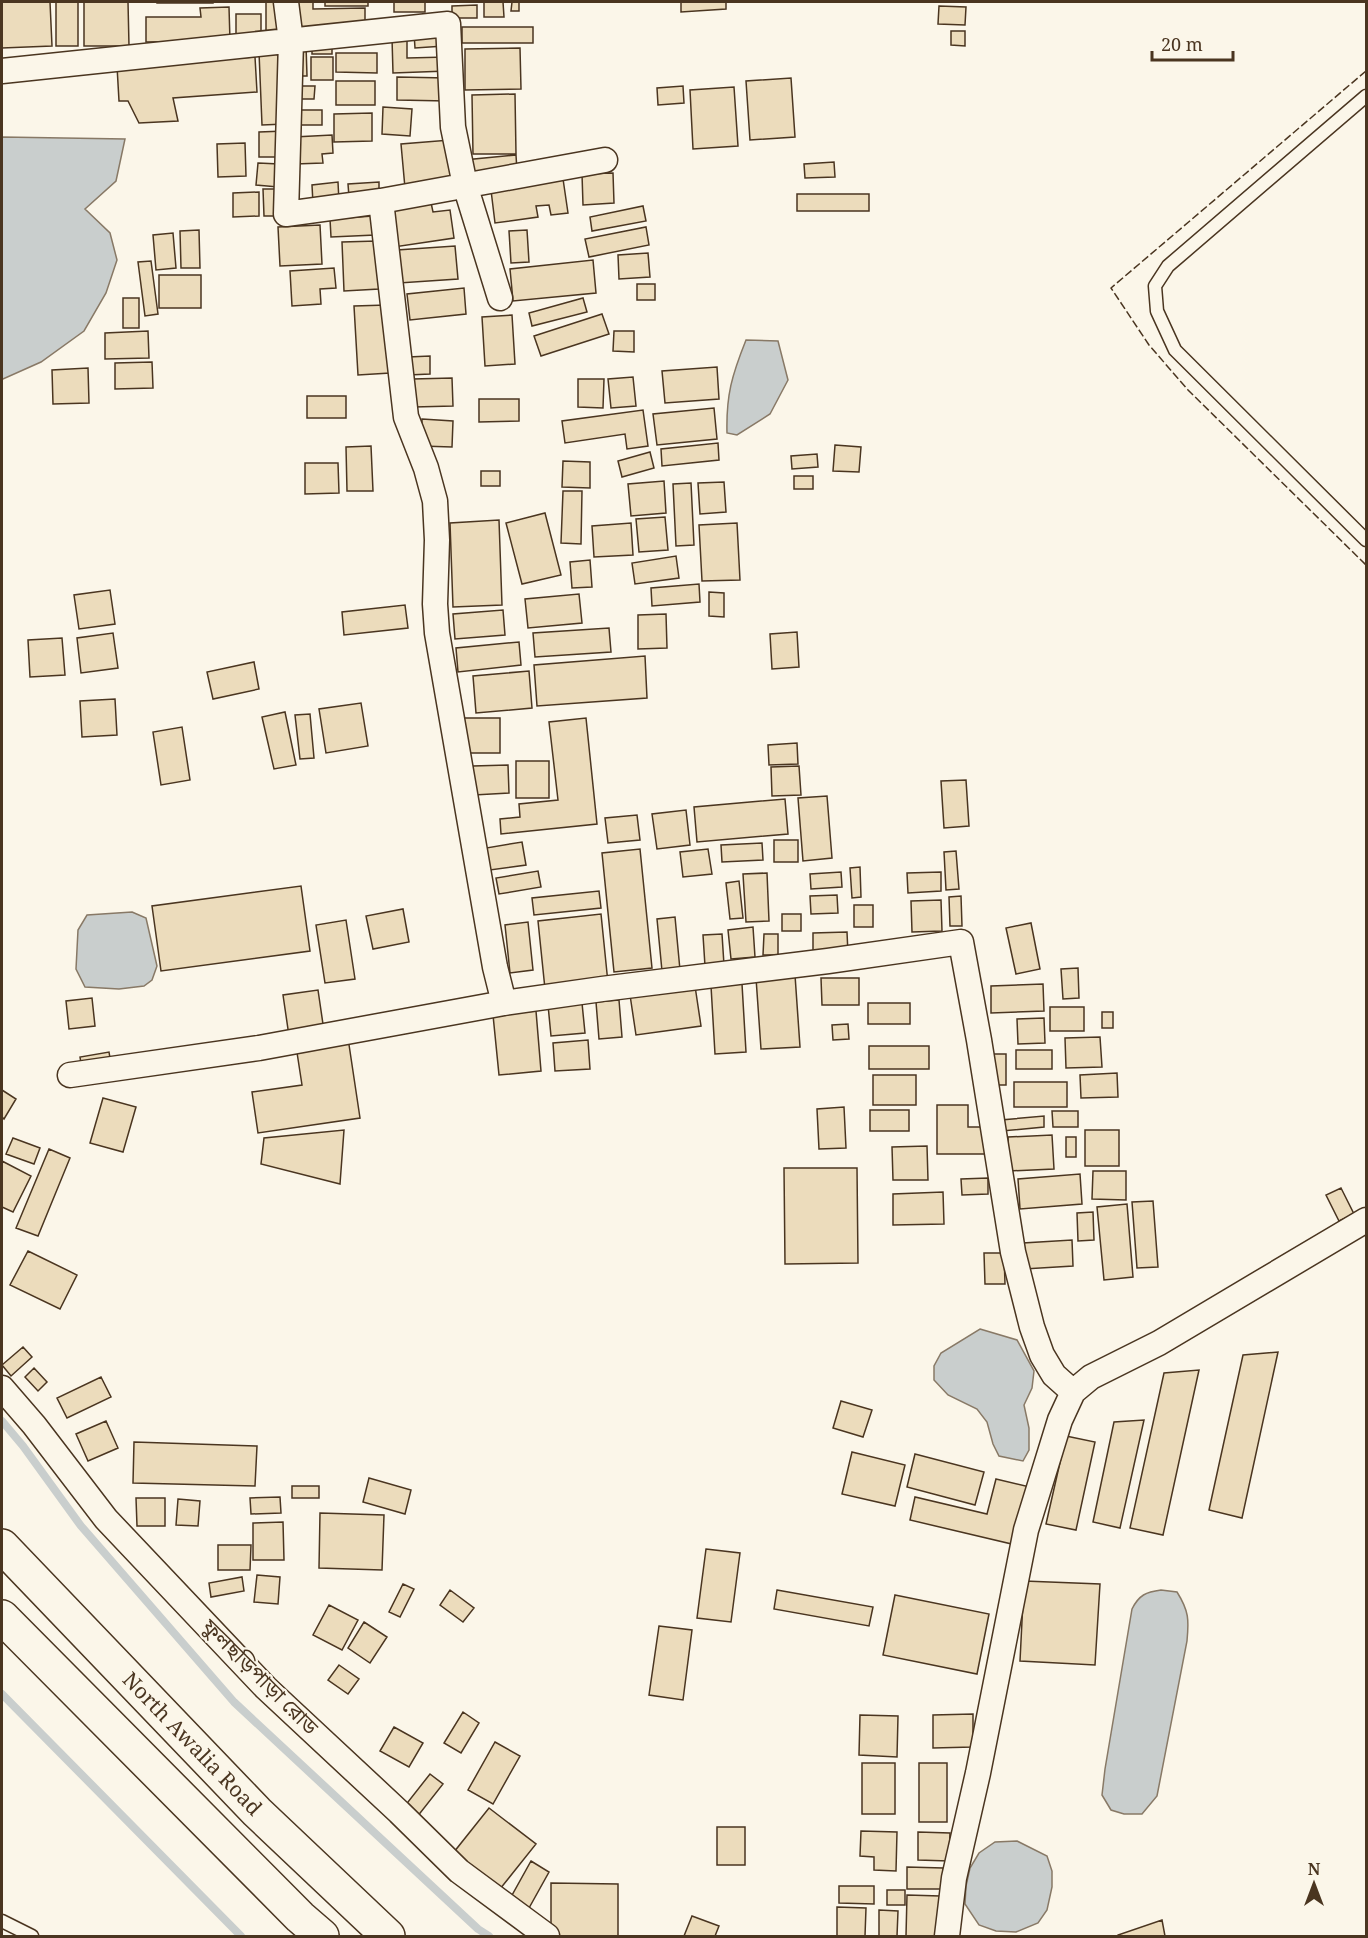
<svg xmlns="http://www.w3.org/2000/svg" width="1368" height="1938" viewBox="0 0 1368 1938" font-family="'Noto Serif','Noto Sans Bengali',serif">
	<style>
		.water { fill: #c9cecd; stroke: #887966; stroke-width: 1.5 }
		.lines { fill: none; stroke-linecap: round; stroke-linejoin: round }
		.stream { stroke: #c9cecd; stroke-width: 8 }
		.building { fill: #ecdcbc; stroke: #4a3520; stroke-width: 1.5 }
		.lane-casing { stroke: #4a3520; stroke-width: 15 }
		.street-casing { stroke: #4a3520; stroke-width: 27 }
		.primary-casing { stroke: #4a3520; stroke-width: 36 }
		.lane { stroke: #fbf6e9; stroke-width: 12 }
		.street { stroke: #fbf6e9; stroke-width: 24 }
		.primary { stroke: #fbf6e9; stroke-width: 33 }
		.fence { stroke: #4a3520; stroke-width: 1.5; stroke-dasharray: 8 3; stroke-linecap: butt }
		.labels { text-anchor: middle; stroke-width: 4.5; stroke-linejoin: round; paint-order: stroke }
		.street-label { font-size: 21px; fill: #4a3520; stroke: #fbf6e9 }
	</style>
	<rect width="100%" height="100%" fill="#fbf6e9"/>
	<path class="water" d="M2,137L125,139L116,181L85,209L110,233L117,260L106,293L84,331L41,362L3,379H2Z
		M746,340L778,341L788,380L770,414L737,435L727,433C726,395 732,375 746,340Z
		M132,912L146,918L157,966L152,980L144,986L119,989L85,987L76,969L78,930L87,915Z
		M980,1329L1017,1340L1034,1371L1032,1388L1024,1405L1029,1428V1450L1023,1461L999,1456L993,1444L987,1422L977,1409L948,1395L934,1380V1366L941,1353Z
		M1161,1590L1177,1592C1189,1611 1189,1620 1187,1641L1157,1796L1142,1814H1124L1111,1810L1102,1795L1105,1769L1132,1609C1139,1595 1146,1592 1161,1590Z
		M1017,1841L1047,1856L1052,1871V1887L1047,1910L1038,1923L1016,1932L996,1931L979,1925L965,1904L966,1886L970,1868L979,1853L995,1842Z"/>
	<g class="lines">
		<path class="stream" d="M2,1421L23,1446L81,1526L234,1702L478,1929L489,1936
			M2,1694L241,1936"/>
	</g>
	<path class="building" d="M2,2H50L52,46L2,48Z
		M56,2H78V46H56Z
		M84,2H128L129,46H84Z
		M157,2H213V3H157Z
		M266,2H282L283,37H266Z
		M292,2H313V9L365,8V29L293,31Z
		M325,2H368V6H325Z
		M394,2H425V12H394Z
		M484,2H503L504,17H484Z
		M512,2H519V11H511Z
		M681,2H726V9L681,12Z
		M477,5V18H452V6Z
		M939,6L966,7L965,25L938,24Z
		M229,7L230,41L146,42V17H201L200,8Z
		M236,14H261V40H236Z
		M462,27H533V43H462Z
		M951,31H965V46L951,45Z
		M443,32L444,46L415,48L414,33Z
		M407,37V58L447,57V71L393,73L392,38Z
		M312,41H332V54H312Z
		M293,45H306L307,76H294Z
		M520,48L521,89L465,90V49Z
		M259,52H283L285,124L262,125Z
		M336,53H377V73L336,72Z
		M255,57L257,92L173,98L178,121L139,123L128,101H119L117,66Z
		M311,57H333V80H311Z
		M397,77L447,78V101L397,100Z
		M791,78L795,137L750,140L746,81Z
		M336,81H375V105H336Z
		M295,86H315L314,99H295Z
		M683,86L684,103L658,105L657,88Z
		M734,87L738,146L693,149L690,90Z
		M515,94L516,154H473L472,95Z
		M383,107L412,109L410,136L382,134Z
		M295,110H322V125H295Z
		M372,113V141L334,142V114Z
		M285,131L286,157H259V132Z
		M332,135L333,153L322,154L323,163L295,164L294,137Z
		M450,140L454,184L405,188L401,144Z
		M245,143L246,176L218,177L217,144Z
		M516,155L517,171L465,175L464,160Z
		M834,162L835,177L805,178L804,164Z
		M258,163L279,164L278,187L256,185Z
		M562,172L568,213L551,215L549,205L536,206L538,217L495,223L490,182Z
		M613,173L614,203L583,205L582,174Z
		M338,182L339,202L313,204L312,185Z
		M379,182V196L349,197L348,184Z
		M263,189H279V216H264Z
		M259,192V216L233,217V193Z
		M797,194H869V211H797Z
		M430,198L433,212L450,210L454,238L394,247L387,204Z
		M643,206L646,221L592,231L590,217Z
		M373,216L375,235L331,237L330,219Z
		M320,225L322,264L280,266L278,227Z
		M646,227L649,245L589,257L585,239Z
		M199,230L200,268H181L180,231Z
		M527,230L529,262L511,263L509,231Z
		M173,233L176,268L156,270L153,235Z
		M377,241L379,289L344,291L342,242Z
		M455,246L458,279L399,283L397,250Z
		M648,253L650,277L619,279L618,255Z
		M593,260L596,293L513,301L510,269Z
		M151,261L158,314L145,316L138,262Z
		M334,268L336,288L320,289L321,304L292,306L290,271Z
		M159,275H201V308H159Z
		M637,284H655V300H637Z
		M464,288L466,314L410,320L407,294Z
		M123,298H139V328H123Z
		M583,298L587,312L532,326L529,313Z
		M387,305L390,373L358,375L354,306Z
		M602,314L609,334L541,356L534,336Z
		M512,315L515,364L485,366L482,317Z
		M148,331L149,358L105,359V333Z
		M614,331H634V352L613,351Z
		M430,356V374L408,375V357Z
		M152,362L153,388L115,389V363Z
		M717,367L719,399L665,403L662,371Z
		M88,368L89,403L53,404L52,370Z
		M633,377L636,406L611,408L608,379Z
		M452,378L453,406L414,407L413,379Z
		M578,379H604L603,408L578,407Z
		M307,396H346V418H307Z
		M479,399H519V421L479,422Z
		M714,408L717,439L657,445L653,414Z
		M643,410L648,446L627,449L625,434L565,443L562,421Z
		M422,419L453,421L452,447L421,446Z
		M718,443L719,460L662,466L661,449Z
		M835,445L861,447L859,472L833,471Z
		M371,446L373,491H347L346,447Z
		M650,452L654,468L622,477L618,461Z
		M817,454L818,467L792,469L791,456Z
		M563,461L590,462V488L562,487Z
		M305,463H338L339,493L305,494Z
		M481,471H500V486H481Z
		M794,476H813V489H794Z
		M664,481L666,513L631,516L628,484Z
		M724,482L726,512L700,514L698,483Z
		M691,483L694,545L676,546L673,484Z
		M563,491H582L581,544L561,543Z
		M545,513L561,575L522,584L506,523Z
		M665,517L668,550L639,552L636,519Z
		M499,520L502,605L453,607L450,523Z
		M631,523L633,555L594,557L592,526Z
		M737,523L740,580L702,581L699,525Z
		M676,556L679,578L635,584L632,563Z
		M590,560L592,587L572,588L570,562Z
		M699,584L700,602L652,606L651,588Z
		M110,590L115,624L79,629L74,595Z
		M709,592L724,593V617L709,616Z
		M579,594L582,623L528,628L525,599Z
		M405,605L408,628L344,635L342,612Z
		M503,610L505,635L455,639L453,614Z
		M666,614L667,648L638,649V615Z
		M609,628L611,652L535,657L533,633Z
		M797,632L799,667L772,669L770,634Z
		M113,633L118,668L81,673L77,638Z
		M62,638L65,675L30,677L28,640Z
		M519,642L521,665L458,672L456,648Z
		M645,656L647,698L537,706L534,665Z
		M254,662L259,689L213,699L207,672Z
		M529,671L532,708L476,713L473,676Z
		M115,699L117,735L82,737L80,701Z
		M361,703L368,746L326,753L319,709Z
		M285,712L296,765L274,769L262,717Z
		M310,714L314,758L300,759L295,715Z
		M464,718H500V753H464Z
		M586,718L597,824L501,834L500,819L520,817L519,804L558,800L549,722Z
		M182,727L190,780L161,785L153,732Z
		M797,743L798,764L769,765L768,745Z
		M516,761H549V798H516Z
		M508,765L509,793L474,795L473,766Z
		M799,766L801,795L772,796L771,767Z
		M966,780L969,826L944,828L941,781Z
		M827,796L832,858L803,861L798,798Z
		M785,799L788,834L697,842L694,807Z
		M686,810L690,845L657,849L652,814Z
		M637,815L640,840L608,843L605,818Z
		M774,840H798V862H774Z
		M522,842L526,865L490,870L486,848Z
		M762,843L763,860L722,862L721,845Z
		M640,849L652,968L614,972L602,853Z
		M708,849L712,874L683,877L680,852Z
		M956,851L959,889L946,890L944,852Z
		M860,867L861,897L852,898L850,868Z
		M538,871L541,887L499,894L496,878Z
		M841,872L842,887L811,889L810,874Z
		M941,872V891L908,893L907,873Z
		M767,873L769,921L746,922L743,874Z
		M739,881L743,918L730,919L726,883Z
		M301,886L310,951L161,971L152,906Z
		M599,891L601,908L534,915L532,898Z
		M837,895L838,913L811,914L810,896Z
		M961,896L962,926H950L949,897Z
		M941,900L942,931L912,932L911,901Z
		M854,905H873V927H854Z
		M403,909L409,942L373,949L366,916Z
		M601,914L608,983L545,989L538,921Z
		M782,914H801V931H782Z
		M675,917L680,970L662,971L657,919Z
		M346,920L355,979L325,983L316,925Z
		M528,922L533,970L510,973L505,925Z
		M1031,923L1040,969L1016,974L1006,928Z
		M753,927L755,957L731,959L728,930Z
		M847,932L848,954L813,955V933Z
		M722,934L724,965L705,966L703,935Z
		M764,934H778V955H763Z
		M1078,968L1079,998L1063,999L1061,969Z
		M795,975L800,1047L761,1049L756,978Z
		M821,978H859V1005H822Z
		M742,984L746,1052L715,1054L711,986Z
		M1043,984L1044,1011L991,1013V986Z
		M695,986L701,1026L636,1035L630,995Z
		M318,990L324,1031L289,1036L283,995Z
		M92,998L95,1026L69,1029L66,1001Z
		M619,1000L622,1037L599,1039L596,1002Z
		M582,1003L585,1033L551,1036L548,1005Z
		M868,1003H910V1024H868Z
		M1050,1007H1084V1031H1050Z
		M536,1011L541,1071L499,1075L493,1015Z
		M1102,1012H1113V1028H1102Z
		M1044,1018L1045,1043L1018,1044L1017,1019Z
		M848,1024L849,1039L833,1040L832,1025Z
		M1100,1037L1102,1067L1066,1068L1065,1038Z
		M348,1038L360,1118L258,1133L252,1092L302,1085L296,1046Z
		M588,1040L590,1069L555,1071L553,1043Z
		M869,1046H929V1069H869Z
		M1016,1050H1052V1069H1016Z
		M109,1052L111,1064L82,1069L80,1057Z
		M994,1054H1006V1085H994Z
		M1117,1073L1118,1097L1081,1098L1080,1075Z
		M873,1075H916V1105H873Z
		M1014,1082H1067V1107H1014Z
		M2,1090L16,1099L4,1119L2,1117Z
		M103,1098L136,1107L123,1152L90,1143Z
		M937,1105H968V1127H987L988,1154H937Z
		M844,1107L846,1148L819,1149L817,1109Z
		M870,1110H909V1131H870Z
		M1052,1111H1078V1127H1053Z
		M1044,1116V1127L1002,1131L1001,1120Z
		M344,1130L340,1184L261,1164L264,1138Z
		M1085,1130H1119V1166H1085Z
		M1052,1135L1054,1169L1009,1171L1008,1137Z
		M1066,1137H1076V1157H1066Z
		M13,1138L40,1148L34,1164L6,1154Z
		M927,1146L928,1180H893L892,1147Z
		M49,1149L70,1158L38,1236L16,1228Z
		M2,1161L31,1176L13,1212L2,1207Z
		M784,1168H857L858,1263L785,1264Z
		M1093,1171H1126V1200L1092,1199Z
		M1080,1174L1082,1204L1020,1209L1018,1179Z
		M988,1178V1194L962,1195L961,1179Z
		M1341,1188L1354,1214L1339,1221L1326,1195Z
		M943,1192L944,1224L893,1225V1194Z
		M1153,1201L1158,1267L1137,1268L1132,1202Z
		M1127,1204L1133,1277L1104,1280L1097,1207Z
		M1093,1212L1094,1240L1078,1241L1077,1213Z
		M1072,1240L1073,1266L1024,1269L1023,1243Z
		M28,1251L77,1275L60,1309L10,1285Z
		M984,1253H1004L1005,1284H985Z
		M23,1347L32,1357L11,1376L2,1365Z
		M1278,1352L1242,1518L1209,1510L1243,1355Z
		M34,1368L47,1382L38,1391L25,1377Z
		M1199,1370L1163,1535L1130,1528L1164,1373Z
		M101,1377L111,1397L67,1418L57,1398Z
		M841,1401L872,1410L863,1437L833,1428Z
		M1144,1420L1120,1528L1093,1522L1114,1422Z
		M106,1421L118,1448L88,1461L76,1434Z
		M1066,1436L1095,1442L1076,1530L1046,1524Z
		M134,1442L257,1446L255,1486L133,1483Z
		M852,1452L905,1465L895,1506L842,1494Z
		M915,1454L984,1472L975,1505L907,1487Z
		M369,1478L411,1490L405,1514L363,1502Z
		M996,1479L1030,1487L1016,1545L910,1520L915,1497L987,1514Z
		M292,1486H319V1498H292Z
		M280,1497L281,1513L251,1514L250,1498Z
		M136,1498H165V1526H137Z
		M178,1499L200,1501L198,1526L176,1525Z
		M320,1513L384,1515L382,1570L319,1568Z
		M283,1522L284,1560H253V1523Z
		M218,1545H251L250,1570H218Z
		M706,1549L740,1553L731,1622L697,1618Z
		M257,1575L280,1577L278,1604L254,1602Z
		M242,1577L244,1591L211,1597L209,1583Z
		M1024,1581L1100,1584L1095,1665L1020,1661Z
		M403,1584L414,1589L400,1617L389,1612Z
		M450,1590L474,1608L463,1622L440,1605Z
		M777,1590L873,1607L869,1626L774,1609Z
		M895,1595L989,1614L977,1674L883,1655Z
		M329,1605L358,1620L342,1650L313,1635Z
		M364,1622L387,1637L370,1663L348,1648Z
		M659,1626L692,1630L683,1700L649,1695Z
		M339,1665L359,1679L348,1694L328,1680Z
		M463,1712L479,1723L461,1753L444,1743Z
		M973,1714V1747L933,1748V1715Z
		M860,1715L898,1716L897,1757L859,1755Z
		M394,1727L423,1743L409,1767L380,1751Z
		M495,1742L520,1756L493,1804L468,1790Z
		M862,1763H895V1814H862Z
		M919,1763H947V1822H919Z
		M430,1774L443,1784L417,1817L404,1807Z
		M489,1808L536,1844L500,1889L454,1852Z
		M717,1827H745V1865H717Z
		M861,1831L897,1832L896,1871L874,1870V1857L860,1856Z
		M918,1832L950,1833L949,1861L918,1860Z
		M531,1861L549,1872L529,1908L511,1897Z
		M907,1867L943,1868L942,1889H907Z
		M551,1883L618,1884V1936H551Z
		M839,1886H874V1904L839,1903Z
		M887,1890H905V1905H887Z
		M907,1895L940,1896L939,1936H906Z
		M837,1907L866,1908L865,1936H837Z
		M879,1910L898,1911L897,1936H879Z
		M692,1916L719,1926L715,1936H684Z
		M1162,1920L1165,1936H1118V1935Z"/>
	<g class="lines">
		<g class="lane-casing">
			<path id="lane" d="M1366,96L1168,266L1155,286L1157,311L1175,350L1366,540
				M2,1921L32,1936"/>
		</g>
		<g class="street-casing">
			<path id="street" d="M286,2L291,41L286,214L381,201L605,160
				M2,71L448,24L453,127L465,185L500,298
				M381,201L406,417L426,468L435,501L437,540L435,604L437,633L495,967L504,1003
				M70,1075L259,1048L504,1003L602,989L828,961L961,942L979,1040L1013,1252L1032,1327L1042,1355L1054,1375L1073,1392
				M2,1388L34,1425L106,1519L266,1688L399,1812L459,1871L547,1936
				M947,1936L954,1878L978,1773L1026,1530L1060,1420L1073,1392L1091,1377L1159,1343L1366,1220"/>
		</g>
		<g class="primary-casing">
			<path id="primary" d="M2,1546L257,1812L388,1936
				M2,1617L300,1917L322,1936"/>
		</g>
		<use href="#lane" class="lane"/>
		<use href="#street" class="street"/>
		<use href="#primary" class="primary"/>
		<path class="fence" d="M1366,71L1111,288L1149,345L1188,390L1366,565"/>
	</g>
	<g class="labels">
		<g class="street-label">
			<text transform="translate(260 1677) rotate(45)" y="7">ফুলছড়িপাড়া রোড</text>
			<text transform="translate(192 1744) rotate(46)" y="7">North Awalia Road</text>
		</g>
	</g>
	<rect width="1368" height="1938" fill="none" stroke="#4a3520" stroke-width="6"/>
	<g transform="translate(1314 1884)" stroke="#fbf6e9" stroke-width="4.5" paint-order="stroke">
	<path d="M0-4.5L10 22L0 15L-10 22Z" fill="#4a3520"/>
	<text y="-9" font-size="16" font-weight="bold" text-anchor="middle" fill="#4a3520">N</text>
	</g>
	<path d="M1152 51v9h81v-9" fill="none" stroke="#4a3520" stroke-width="3"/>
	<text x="1161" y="51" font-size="18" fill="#4a3520" stroke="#fbf6e9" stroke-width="4.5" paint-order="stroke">20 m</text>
</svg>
